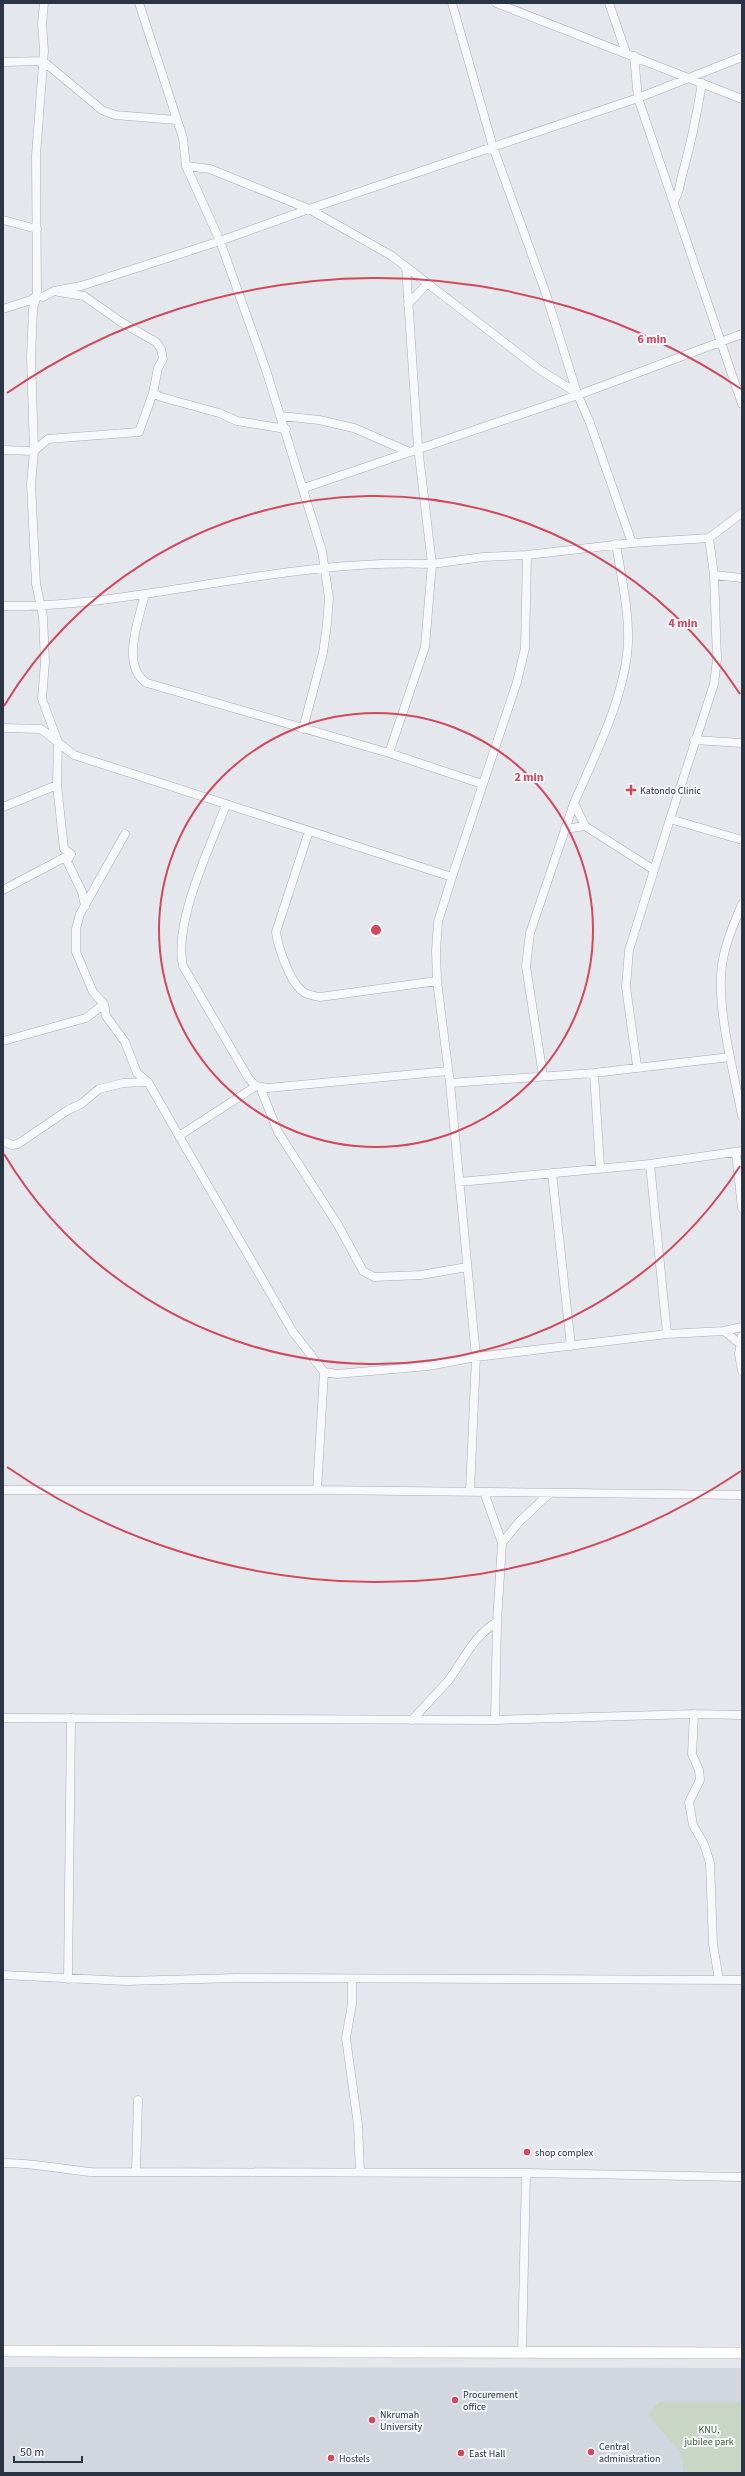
<svg xmlns="http://www.w3.org/2000/svg" width="745" height="2476" viewBox="0 0 745 2476" font-family="'Source Sans 3',sans-serif">
	<style>
		.built { fill: #d2d6de }
		.green { fill: #c9d6c5 }
		.lines { fill: none; stroke-linecap: round; stroke-linejoin: round }
		.street-casing { stroke: #a9aeb7; stroke-width: 9 }
		.secondary-casing { stroke: #a9aeb7; stroke-width: 12 }
		.street { stroke: #f7f8fa; stroke-width: 8 }
		.secondary { stroke: #fff; stroke-width: 11 }
		.ring { fill: none; stroke: #d1495b; stroke-width: 2 }
		.poi-dot { fill: #d1495b; stroke: #f4f6f9; stroke-width: 1.5 }
		.labels { text-anchor: middle; stroke-width: 4; stroke-linejoin: round; paint-order: stroke }
		.poi-label { font-size: 10px; fill: #2b3445; stroke: #f4f6f9; text-anchor: start }
		.park-label { font-size: 10px; fill: #3f6138; stroke: #f4f6f9 }
		.centre { fill: #d1495b; stroke: #f4f6f9; stroke-width: 2 }
		.ring-label { font-size: 12px; text-anchor: middle; font-weight: bold; fill: #d1495b; stroke: #f4f6f9; stroke-width: 4; stroke-linejoin: round; paint-order: stroke }
	</style>
	<rect width="100%" height="100%" fill="#e4e7ec"/>
	<path class="built" d="M3,2367L742,2368V2473H3Z"/>
	<path class="green" d="M659,2402H742V2473H684L681,2453L648,2415Z"/>
	<g class="lines">
		<g class="street-casing">
			<path id="street" d="M139,3L183,138L186,166L220,241L266,370L322,551L329,598L327,624L323,653L303,729
				M452,3L493,147L545,291L577,393
				M496,3L742,99
				M609,3L626,53
				M742,57L638,98L742,404
				M3,62L43,61L102,110L115,115L176,120
				M186,166L210,169L309,209L392,256L540,370L577,393L590,423L632,543
				M674,201C681,190 679,184 683,172C691,143 697,114 702,83
				M3,220L37,229
				M408,304L427,284
				M3,309L31,300L37,295L36,155L44,51L42,23L44,3
				M153,393L161,397L219,413L237,421L286,429
				M281,416L319,420L354,428L407,451
				M3,450L34,451L48,439L139,432L153,393L158,368L163,359L161,349L156,342L121,322L84,296L59,292
				M304,488L578,395L742,334
				M709,538L742,513
				M714,575L742,578
				M145,594C139,619 120,666 147,683L389,753L482,784
				M3,606C51,607 97,601 145,594C239,580 336,560 432,564L418,447L406,267
				M3,728L41,729L74,755L452,877
				M694,740L742,743
				M389,753L425,647L432,564L483,557L527,555
				M574,803C595,755 626,695 628,642C629,609 621,576 616,544
				M226,805C210,847 173,923 183,966L249,1079L256,1086L268,1088L448,1071
				M3,807L57,785
				M565,829L585,826
				M309,831L276,932C278,947 289,980 302,991C307,995 314,996 320,997L437,981
				M125,834L80,914L76,929V952L93,992L104,1004L106,1016L125,1042L137,1073L148,1082L179,1136
				M742,840L670,819L714,684L717,659L714,575L709,538L632,543L527,555L525,648L517,682L452,877L438,922L436,951L437,981L450,1083L476,1357L667,1334L724,1331L742,1327
				M3,890L71,854
				M742,904C734,924 725,943 722,965C716,1007 734,1073 742,1116
				M85,906L82,892L67,861L71,854L64,849L57,785L58,742L42,699L45,662L43,617L36,584L31,484L34,451L31,357L33,309L37,295L43,297L54,291L81,286L220,241L309,209L638,98L634,56
				M3,1041L86,1018L104,1004
				M637,1066L626,987L629,950L670,819
				M594,1073L600,1167
				M543,1076L526,966L530,933L574,803L585,826L654,870
				M450,1083L594,1073L730,1057
				M256,1086L179,1136L293,1332L324,1372L337,1374L428,1366L476,1357L470,1491
				M260,1087L278,1132L338,1225L363,1271L374,1277L421,1275L467,1267
				M3,1141L12,1145L18,1144L68,1110L81,1104L99,1089L123,1083L148,1082
				M736,1153L742,1208
				M650,1164L667,1334
				M552,1173L571,1346
				M459,1182L650,1164L742,1151
				M724,1331L739,1343
				M742,1336L739,1354L742,1371
				M3,1490H317L742,1495
				M317,1490L324,1372
				M484,1492L502,1543
				M694,1714L692,1754L699,1770L700,1780L689,1802L693,1825L704,1844L710,1863L713,1944L719,1980
				M3,1718L495,1720L694,1714L742,1715
				M412,1720C424,1707 436,1694 448,1681C464,1660 473,1636 497,1622
				M495,1720L497,1622L502,1543L519,1522L550,1493
				M3,1975L126,1981L237,1978L742,1980
				M68,1979L71,1718
				M352,1979V2004L346,2038L358,2125L360,2172
				M3,2163C33,2163 61,2169 91,2172L526,2173
				M136,2172L138,2100
				M522,2352L526,2173L742,2177"/>
		</g>
		<g class="secondary-casing">
			<path id="secondary" d="M3,2351L742,2353"/>
		</g>
		<use href="#street" class="street"/>
		<use href="#secondary" class="secondary"/>
	</g>
	<g class="ring">
		<circle cx="376" cy="930" r="217"/>
		<path d="M740 1166A434 434 0 0 1 4 1154M4 706A434 434 0 0 1 740 694"/>
		<path d="M741 1471A652 652 0 0 1 7 1467M7 393A652 652 0 0 1 741 389"/>
	</g>
	<g class="poi-dot">
		<path d="M629 784h4v4h4v4h-4v4h-4v-4h-4v-4h4z"/>
		<circle cx="527" cy="2152" r="4"/>
		<circle cx="455" cy="2400" r="4"/>
		<circle cx="372" cy="2420" r="4"/>
		<circle cx="591" cy="2452" r="4"/>
		<circle cx="461" cy="2453" r="4"/>
		<circle cx="331" cy="2458" r="4"/>
	</g>
	<g class="labels">
		<g class="poi-label">
			<text x="640" y="794">Katondo Clinic</text>
			<text x="535" y="2156">shop complex</text>
			<text x="463" y="2398">Procurement<tspan x="463" dy="12">office</tspan></text>
			<text x="380" y="2418">Nkrumah<tspan x="380" dy="12">University</tspan></text>
			<text x="599" y="2450">Central<tspan x="599" dy="12">administration</tspan></text>
			<text x="469" y="2457">East Hall</text>
			<text x="339" y="2462">Hostels</text>
		</g>
		<g class="park-label">
			<text x="709" y="2433">KNU,<tspan x="709" dy="12">jubilee park</tspan></text>
		</g>
	</g>
	<circle cx="376" cy="930" r="6" class="centre"/>
	<g class="ring-label">
		<text x="652" y="343">6 min</text>
		<text x="683" y="627">4 min</text>
		<text x="529" y="781">2 min</text>
	</g>
	<rect width="745" height="2476" fill="none" stroke="#2b3445" stroke-width="8"/>
	<path d="M14 2456v6h68v-6" fill="none" stroke="#2b3445" stroke-width="2"/>
	<text x="20" y="2456" font-size="12" fill="#2b3445" stroke="#f4f6f9" stroke-width="3" paint-order="stroke">50 m</text>
</svg>
